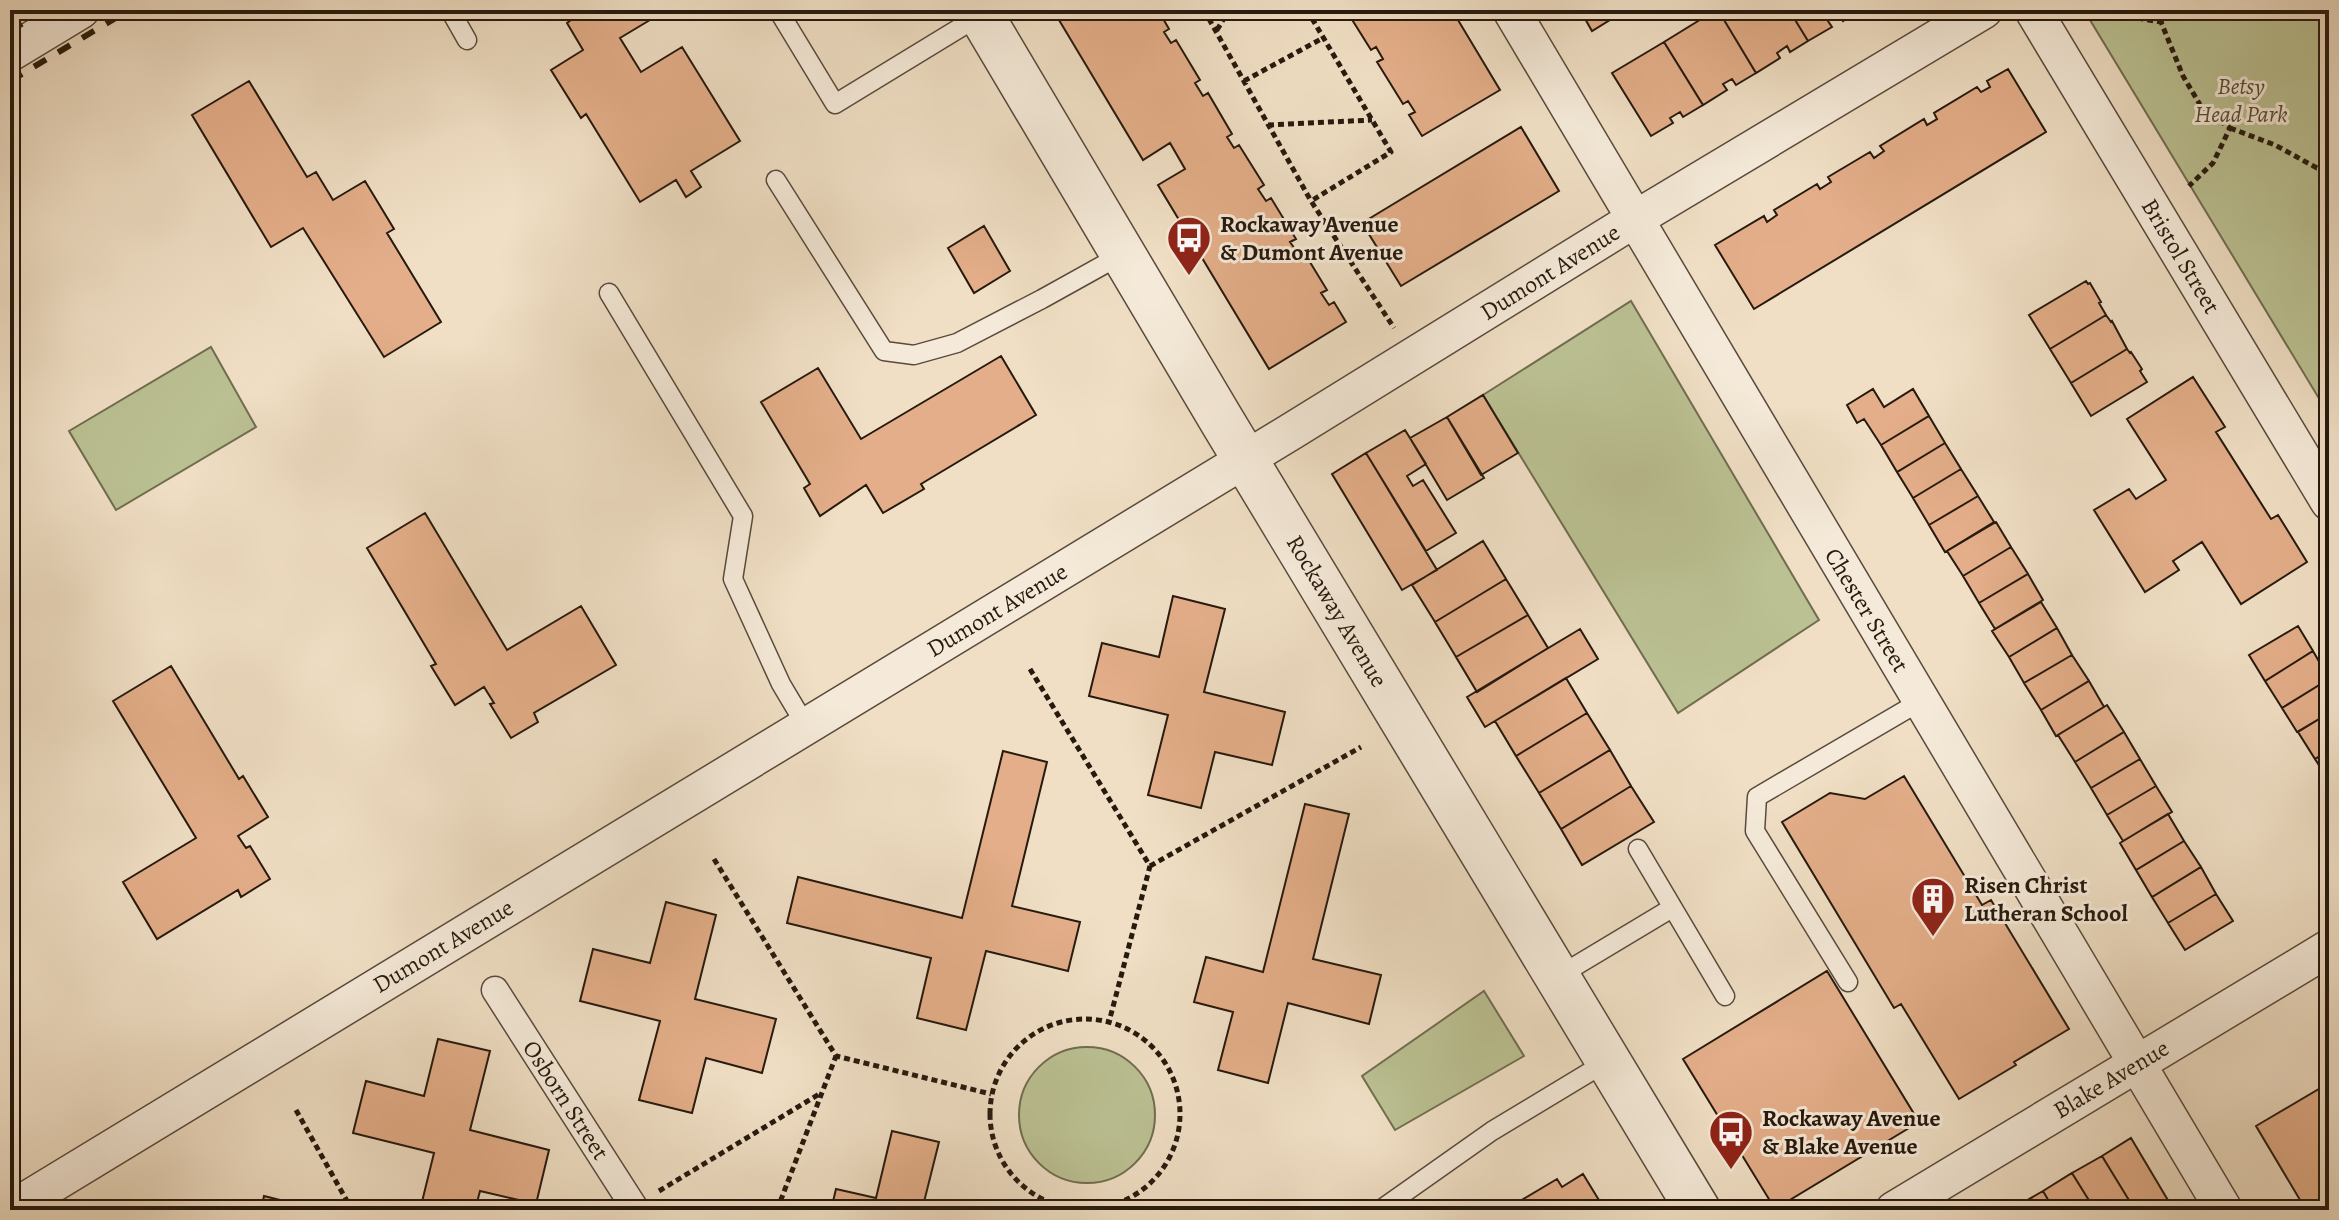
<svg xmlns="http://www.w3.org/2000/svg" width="2339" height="1220" viewBox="0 0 2339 1220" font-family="Alegreya,serif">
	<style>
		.green { fill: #bbc193; stroke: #706d50; stroke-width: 2 }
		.building { fill: #e3ae89; stroke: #26190e; stroke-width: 2 }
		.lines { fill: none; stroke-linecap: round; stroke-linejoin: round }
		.service-casing { stroke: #584a3c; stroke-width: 21 }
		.pedestrian-casing { stroke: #584a3c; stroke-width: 29 }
		.minor-casing { stroke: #584a3c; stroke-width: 39 }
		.tertiary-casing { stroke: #584a3c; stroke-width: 47 }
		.path { stroke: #26190e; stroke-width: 5; stroke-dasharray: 6 4; stroke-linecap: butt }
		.service { stroke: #f5ead9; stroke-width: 18 }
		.pedestrian { stroke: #f5ead9; stroke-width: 26 }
		.minor { stroke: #f5ead9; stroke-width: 36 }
		.tertiary { stroke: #f5ead9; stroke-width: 44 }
		.rail { stroke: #26190e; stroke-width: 6; stroke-dasharray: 14 14; stroke-linecap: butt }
		.labels { text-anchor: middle; stroke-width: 6; stroke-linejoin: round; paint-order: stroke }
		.park-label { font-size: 24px; font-style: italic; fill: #534b36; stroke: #f5ead9 }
		.poi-label { font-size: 24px; font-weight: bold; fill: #26190e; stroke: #f5ead9; text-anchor: start }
		.street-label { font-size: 24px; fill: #26190e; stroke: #f5ead9 }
	</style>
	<rect width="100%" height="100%" fill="#f0dfc5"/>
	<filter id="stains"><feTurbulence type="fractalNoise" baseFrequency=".0025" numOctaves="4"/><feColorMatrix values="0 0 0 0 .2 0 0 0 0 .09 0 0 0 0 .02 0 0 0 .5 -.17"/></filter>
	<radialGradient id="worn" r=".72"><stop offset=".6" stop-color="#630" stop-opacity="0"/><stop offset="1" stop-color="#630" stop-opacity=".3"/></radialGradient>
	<path class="green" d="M2095,10H2329V415L2087,15Z
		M1631,301L1819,620L1678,713L1483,395Z
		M211,347L256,427L116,510L69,431Z
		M1484,991L1524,1056L1395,1130L1362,1076Z
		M1019 1115a68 68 0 1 1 136 0a68 68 0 1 1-136 0Z"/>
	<path class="building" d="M571,10H651L655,17L620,38L641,72L682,47L740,141L691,171L701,187L686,197L676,180L640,202L586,114L581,118L551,70L583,50L567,23L575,17Z
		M1053,10H1158L1169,29L1164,32L1171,43L1176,40L1200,80L1195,83L1203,96L1208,93L1232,134L1227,137L1234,148L1239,145L1264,185L1258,189L1266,201L1271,198L1296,239L1290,242L1297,252L1302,249L1327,290L1321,293L1329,305L1334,302L1346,322L1269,369L1158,185L1185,169L1170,143L1143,160Z
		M1346,10H1433L1437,16L1452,10L1500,90L1422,136L1409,115L1415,112L1408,101L1403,104L1377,62L1383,59L1376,47L1371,50Z
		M1580,10H1626L1592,31Z
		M1716,10H1718L1756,73L1736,85L1732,79L1723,84L1727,90L1703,105L1664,42Z
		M1718,10H1789L1808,41L1790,52L1787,46L1777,53L1780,58L1756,73Z
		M1789,10H1860L1843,21L1839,15L1828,21L1832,27L1808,41Z
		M1664,42L1703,105L1683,117L1680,112L1670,118L1673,123L1651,136L1612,73Z
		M2008,69L2046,132L1754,309L1715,245L1764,216L1767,222L1777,215L1774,210L1817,184L1820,189L1831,182L1828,177L1870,152L1874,158L1884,151L1880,146L1924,119L1927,125L1937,119L1934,113L1977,87L1981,92L1990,87L1987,81Z
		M249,81L307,177L316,172L333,200L365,181L394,229L387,233L441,322L384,357L303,228L271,247L192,115Z
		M1521,127L1559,191L1401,286L1362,223Z
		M984,226L1010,271L974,293L948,248Z
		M2086,281L2088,284L2090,283L2101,302L2099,303L2106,315L2050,349L2029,315Z
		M2106,315L2111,322L2112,321L2127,349L2071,383L2050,349Z
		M2127,349L2130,353L2131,352L2142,369L2140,371L2147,382L2091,416L2071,383Z
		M1001,356L1036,415L921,484L924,489L883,513L866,485L820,516L804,488L810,484L761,402L818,368L861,439Z
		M2193,377L2225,427L2216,432L2271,519L2278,515L2307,562L2241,604L2202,542L2173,561L2179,570L2145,592L2094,510L2129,489L2136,499L2166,480L2127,419Z
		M1873,389L1884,407L1913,389L1929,416L1881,445L1864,419L1857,423L1847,405Z
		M1483,395L1518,453L1481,475L1447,417Z
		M1929,416L1945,443L1897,472L1881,445Z
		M1447,417L1484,478L1447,500L1410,438Z
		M1405,430L1426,464L1407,476L1413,486L1423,480L1456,533L1426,551L1366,453Z
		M1945,443L1961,469L1913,498L1897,472Z
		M1366,453L1437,570L1402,590L1332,474Z
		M1961,469L1978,496L1929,525L1913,498Z
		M1978,496L1994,522L1945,552L1929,525Z
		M425,513L507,650L581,606L616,665L534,713L538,722L511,738L490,704L494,703L484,687L455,705L431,666L436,664L367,548Z
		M1996,522L2011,547L1963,576L1947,551Z
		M1483,541L1506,579L1435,622L1412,585Z
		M2011,547L2028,574L1979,603L1963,576Z
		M2028,574L2043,600L1995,629L1979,603Z
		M1506,579L1528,615L1456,657L1435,622Z
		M1173,596L1225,609L1204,692L1285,712L1272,765L1215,752L1201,808L1148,795L1168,715L1089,696L1102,643L1159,657Z
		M2041,602L2057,628L2009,657L1992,631Z
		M1528,615L1548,648L1477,692L1456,657Z
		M2298,626L2313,651L2265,681L2249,655Z
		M2057,628L2072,655L2024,683L2009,657Z
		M1580,629L1598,659L1485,727L1467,697Z
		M2313,651L2329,679L2282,708L2265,681Z
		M2072,655L2089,681L2041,710L2024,683Z
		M171,666L239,779L243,776L268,817L238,836L246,848L250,846L270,879L241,897L238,890L157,939L123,882L196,838L113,701Z
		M1566,678L1587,713L1516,756L1495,721Z
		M2329,679V713L2297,732L2282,708Z
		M2089,681L2104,707L2056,736L2041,710Z
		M2107,705L2124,732L2075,762L2058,735Z
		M1587,713L1610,750L1539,793L1516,756Z
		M2329,713V750L2315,759L2298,732Z
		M2124,732L2140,759L2091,788L2075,762Z
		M1610,750L1631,786L1561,829L1539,793Z
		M2329,750V781L2315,759Z
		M1003,751L1047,762L1012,906L1080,922L1068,971L986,951L966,1030L917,1018L931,958L787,923L798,877L962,918Z
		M2140,759L2156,786L2107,815L2091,788Z
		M1904,776L1982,905L1991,900L2069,1029L2014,1062L2016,1065L1959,1099L1901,1004L1894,1008L1782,822L1830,793L1865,799Z
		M1631,786L1654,822L1582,865L1561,829Z
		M2156,786L2172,812L2123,841L2107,815Z
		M1305,804L1349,814L1313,959L1381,975L1369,1024L1288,1003L1268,1083L1218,1070L1233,1012L1194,1002L1206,957L1263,972Z
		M2168,814L2184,841L2136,870L2120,843Z
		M2184,841L2201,867L2152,897L2136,870Z
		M2201,867L2216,894L2168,923L2152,897Z
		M2216,894L2233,921L2185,950L2168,923Z
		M666,902L716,915L695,999L776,1019L762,1073L706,1058L692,1113L639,1100L660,1021L580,1001L593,949L650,963Z
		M1827,971L1919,1122L1775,1209L1683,1059Z
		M438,1039L490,1051L470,1130L549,1150L536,1204L480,1191L475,1210H420L434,1153L353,1133L366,1081L424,1096Z
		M2329,1083V1210H2306L2256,1126Z
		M892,1131L939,1142L922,1210H831L836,1189L876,1198Z
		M2131,1138L2169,1202L2157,1210H2135L2102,1156Z
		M2102,1156L2135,1210H2095L2072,1173Z
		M2072,1173L2095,1210H2054L2043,1191Z
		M1583,1174L1605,1210H1505L1557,1179L1562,1187Z
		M2043,1191L2054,1210H2015L2014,1208Z
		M264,1196L308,1207L307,1210H261Z"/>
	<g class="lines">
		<g class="service-casing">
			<path id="service" d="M450,10L467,40
				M778,10L835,104L981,15
				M776,180L884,351L914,355L957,343L1042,299L1123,254
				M609,293L743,516L733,579L781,684L806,726
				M1638,849L1725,996
				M1557,977L1672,908
				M1848,982L1755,831L1757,797L1921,701
				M1380,1210L1492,1131L1608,1061"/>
		</g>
		<g class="pedestrian-casing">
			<path id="pedestrian" d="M495,990L636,1210"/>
		</g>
		<g class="minor-casing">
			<path id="minor" d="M1511,10L2224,1210
				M2033,10L2329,502
				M10,53L81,10
				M10,1210L1292,431L1635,219L1984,10
				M1894,1210L2329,948"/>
		</g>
		<g class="tertiary-casing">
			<path id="tertiary" d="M978,10L1222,421L1698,1210"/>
		</g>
		<path class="path" d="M1204,10L1311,201
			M1307,10L1391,152L1311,201L1394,328
			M2088,10L2161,22
			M2166,10L2161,22L2183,76L2202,108L2230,128L2213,163L2189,186
			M1217,30L1229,10
			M1244,81L1323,38
			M1268,125L1372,120
			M2230,128L2275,145L2317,168L2329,170
			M1030,669L1150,866L1109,1022
			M714,859L836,1056L991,1094
			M1150,866L1361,747
			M990 1114a95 95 0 1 1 190 0a95 95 0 1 1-190 0Z
			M296,1110L352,1210
			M659,1191L821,1093
			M777,1210L836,1056"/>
		<use href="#service" class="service"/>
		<use href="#pedestrian" class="pedestrian"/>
		<use href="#minor" class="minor"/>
		<use href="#tertiary" class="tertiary"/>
		<path class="rail" d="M10,31L45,10
			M10,81L129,10"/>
	</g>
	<defs>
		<g id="bus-pin" transform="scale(2.3)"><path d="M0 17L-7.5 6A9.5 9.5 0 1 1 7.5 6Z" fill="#8f2418" stroke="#f5ead9"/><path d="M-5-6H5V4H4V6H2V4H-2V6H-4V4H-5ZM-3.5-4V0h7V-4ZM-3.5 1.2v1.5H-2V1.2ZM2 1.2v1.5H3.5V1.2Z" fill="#fff"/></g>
		<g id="building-pin" transform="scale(2.3)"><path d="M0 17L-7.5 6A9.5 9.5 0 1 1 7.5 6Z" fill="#8f2418" stroke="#f5ead9"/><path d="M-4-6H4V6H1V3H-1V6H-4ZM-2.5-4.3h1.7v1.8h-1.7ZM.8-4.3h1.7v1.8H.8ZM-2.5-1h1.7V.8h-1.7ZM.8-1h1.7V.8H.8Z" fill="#fff"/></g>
	</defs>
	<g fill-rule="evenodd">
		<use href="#bus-pin" x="1189" y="238"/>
		<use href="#building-pin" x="1933" y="899"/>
		<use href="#bus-pin" x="1731" y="1132"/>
	</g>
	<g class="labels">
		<g class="park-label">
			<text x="2241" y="94">Betsy<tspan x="2241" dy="28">Head Park</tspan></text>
		</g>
		<g class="poi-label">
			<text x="1220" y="232">Rockaway Avenue<tspan x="1220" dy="28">&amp; Dumont Avenue</tspan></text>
			<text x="1964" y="893">Risen Christ<tspan x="1964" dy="28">Lutheran School</tspan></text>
			<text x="1762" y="1126">Rockaway Avenue<tspan x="1762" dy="28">&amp; Blake Avenue</tspan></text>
		</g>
		<g class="street-label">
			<text transform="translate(2181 256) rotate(59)" y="8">Bristol Street</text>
			<text transform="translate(1550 272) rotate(-32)" y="8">Dumont Avenue</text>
			<text transform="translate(997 610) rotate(-31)" y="8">Dumont Avenue</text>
			<text transform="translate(1867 610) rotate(59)" y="8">Chester Street</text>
			<text transform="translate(1337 611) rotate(59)" y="8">Rockaway Avenue</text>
			<text transform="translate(443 946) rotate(-31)" y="8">Dumont Avenue</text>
			<text transform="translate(2111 1079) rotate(-31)" y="8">Blake Avenue</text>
			<text transform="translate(566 1100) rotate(57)" y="8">Osborn Street</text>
		</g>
	</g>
	<rect width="2339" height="1220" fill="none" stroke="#f0dfc5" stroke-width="40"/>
	<rect x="12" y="12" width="2315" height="1196" fill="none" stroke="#26190e" stroke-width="4"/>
	<rect x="20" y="20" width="2299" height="1180" fill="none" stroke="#26190e" stroke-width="2"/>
	<rect width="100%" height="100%" filter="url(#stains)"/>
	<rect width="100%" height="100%" fill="url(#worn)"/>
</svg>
